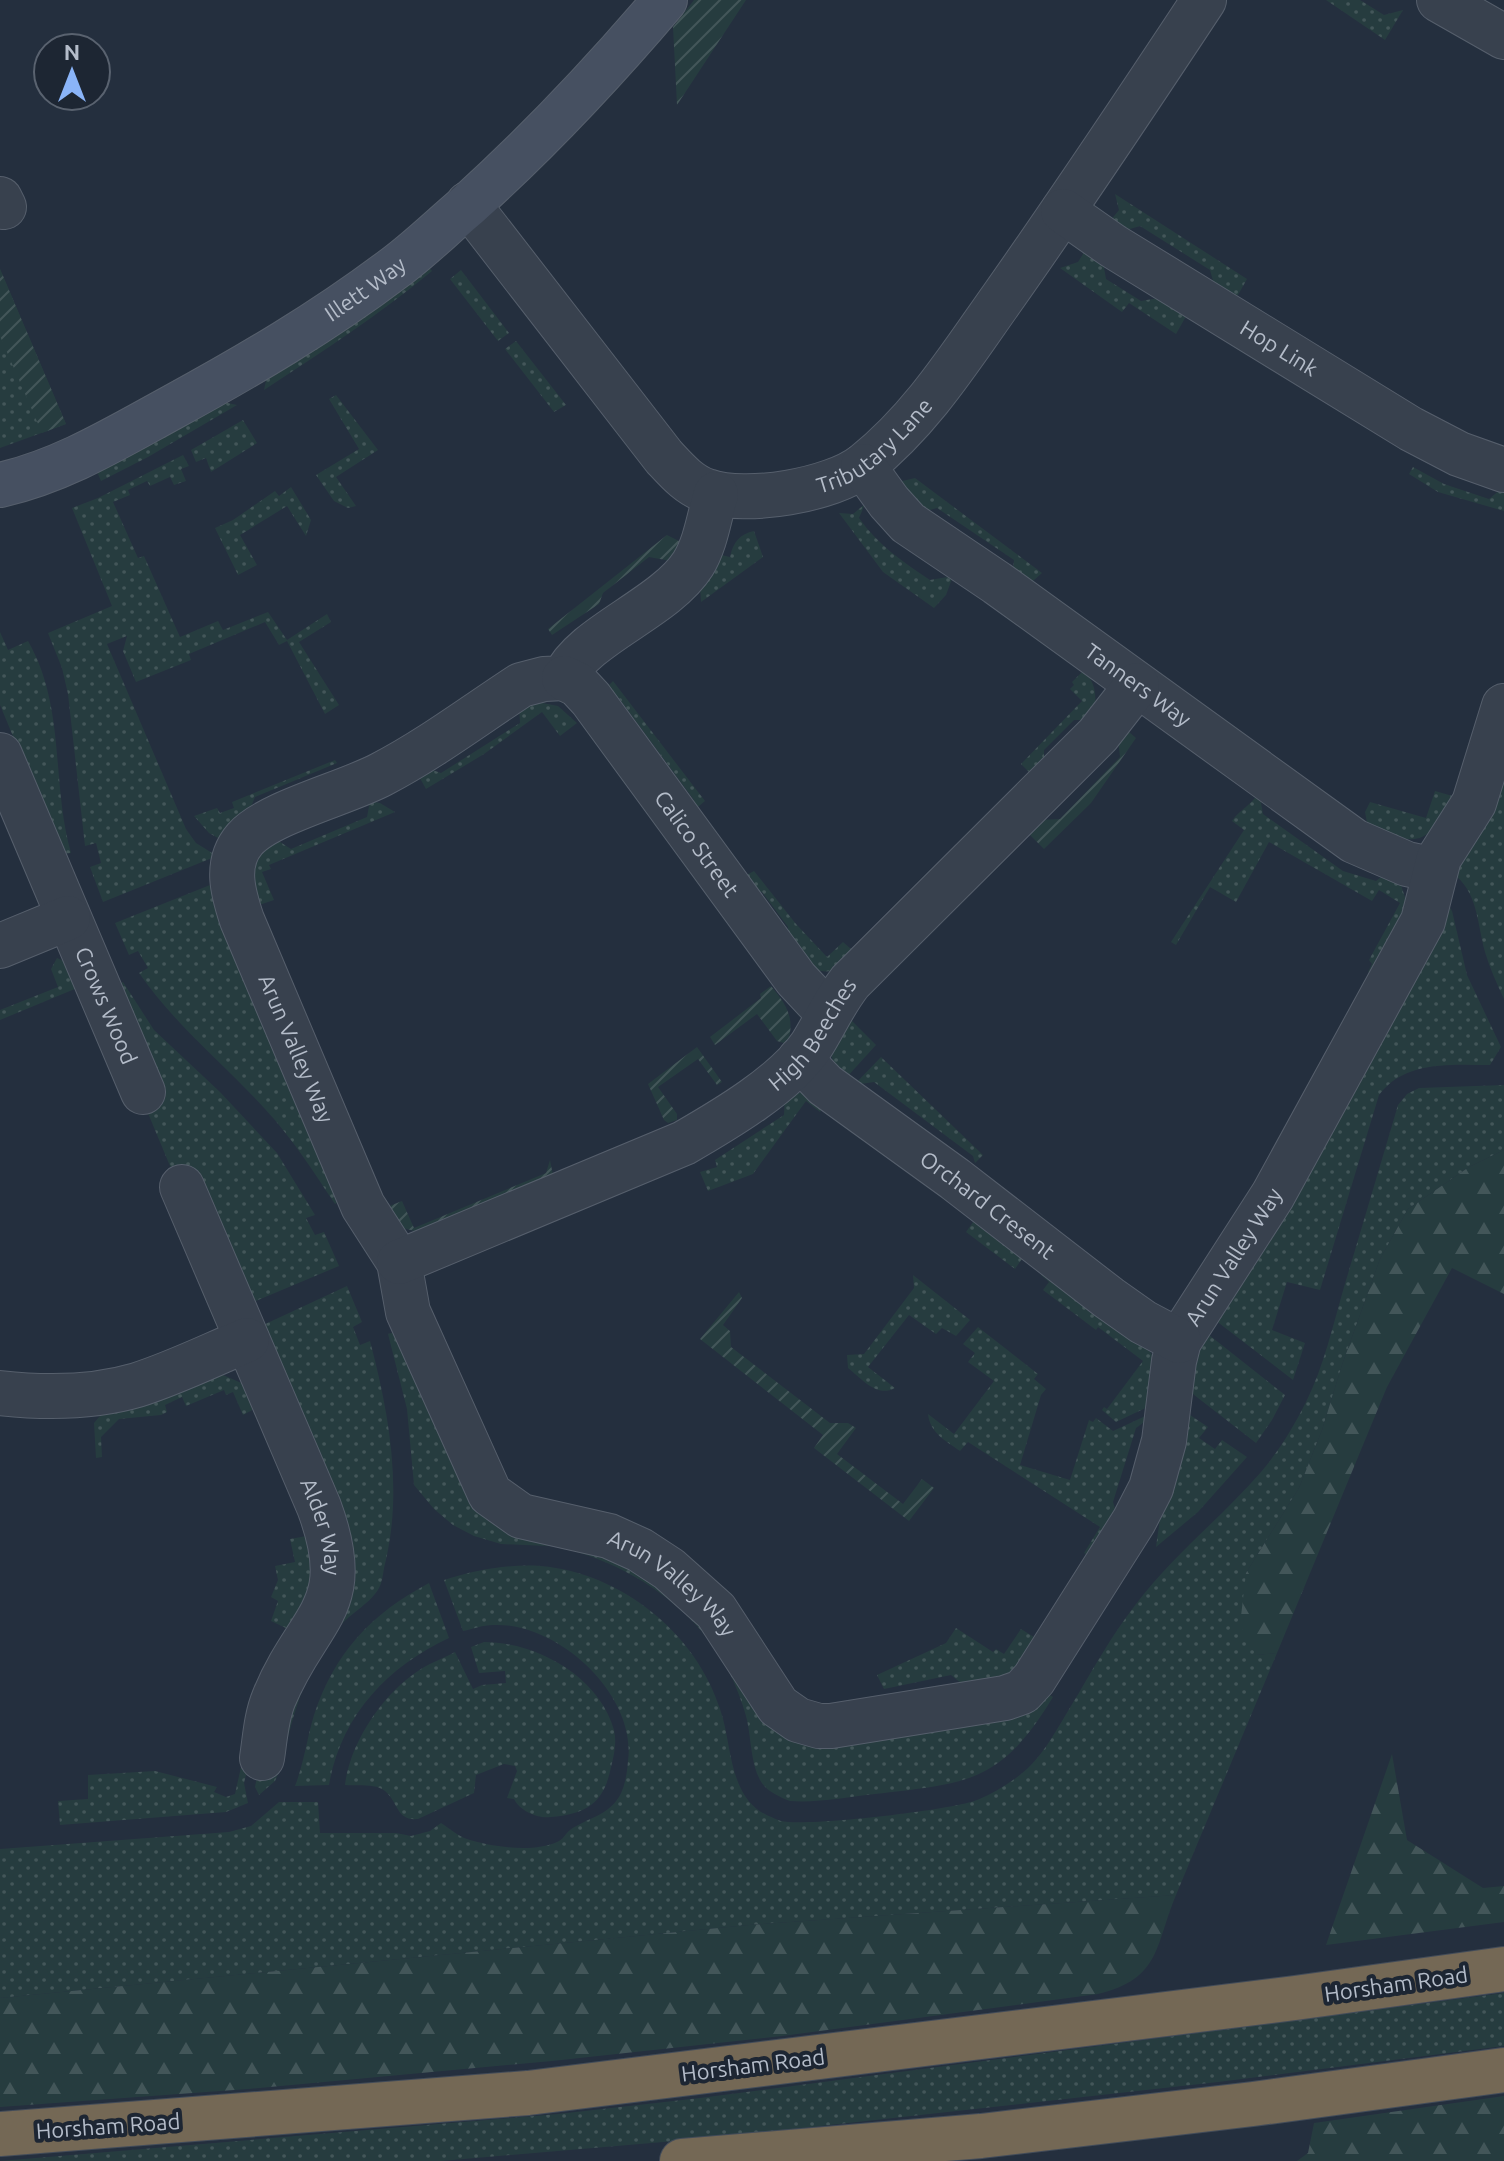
<svg xmlns="http://www.w3.org/2000/svg" width="1504" height="2161" viewBox="0 0 1504 2161" font-family="Ubuntu,sans-serif">
	<style>
		.grass { fill: url(#grass-dots) }
		.forest { fill: url(#forest-firs) }
		.garden { fill: url(#garden-furrows) }
		.lines { fill: none; stroke-linecap: round; stroke-linejoin: round }
		.street-casing { stroke: #565f6c; stroke-width: 46 }
		.secondary-casing { stroke: #565f6c; stroke-width: 46 }
		.highway-casing { stroke: #434c59; stroke-width: 46 }
		.street { stroke: #38414e; stroke-width: 44 }
		.secondary { stroke: #465061; stroke-width: 44 }
		.highway { stroke: #746855; stroke-width: 44 }
		.labels { text-anchor: middle; stroke-width: 8; stroke-linejoin: round; paint-order: stroke }
		.street-label { font-size: 22px; fill: #b4bcc9; stroke: #1d2633 }
	</style>
	<defs>
		<pattern id="grass-dots" width="8" height="8" patternUnits="userSpaceOnUse" patternTransform="scale(2)"><rect width="8" height="8" fill="#263c3f"/><path d="M2 2h.1M6 6h.1" fill="none" stroke="#435659" stroke-width="1.8" stroke-linecap="round"/></pattern>
		<pattern id="forest-firs" width="22" height="20" patternUnits="userSpaceOnUse" patternTransform="scale(2)"><rect width="22" height="20" fill="#263c3f"/><path d="M5 1l3.5 6h-7zM16 11l3.5 6h-7z" fill="#435659"/></pattern>
		<pattern id="garden-furrows" width="10" height="10" patternUnits="userSpaceOnUse" patternTransform="scale(2)"><rect width="10" height="10" fill="#263c3f"/><path d="M-1 1l2-2M0 10L10 0M9 11l2-2" fill="none" stroke="#435659"/></pattern>
	</defs>
	<rect width="100%" height="100%" fill="#242f3e"/>
	<path class="grass" d="M1326,0H1360L1384,15L1403,10L1385,40Z
		M1115,194L1247,279L1238,295L1227,298L1216,291L1210,270L1140,226L1120,232L1110,221L1119,210Z
		M1085,251L1103,262L1106,279L1141,301L1164,297L1189,311L1176,334L1129,303L1122,312L1060,268L1078,262Z
		M423,260L432,271C379,315 322,352 264,390L268,371Z
		M0,269L66,424L0,448Z
		M461,270L509,333L498,341L450,279Z
		M516,341L566,405L554,412L505,349Z
		M336,395L378,450L336,477L356,506L348,508L334,501L316,475L359,449L329,399Z
		M218,401L237,405L148,457L101,481L95,467Z
		M243,420L257,443L211,472L206,458L196,462L191,450Z
		M183,455L189,466L181,469L186,481L174,485L170,477L150,486L147,481L128,490L130,495L113,502L138,558L144,556L180,637L218,621L223,630L268,612L287,640L327,614L331,622L299,642L339,705L325,714L287,641L279,645L265,622L189,654L191,660L136,682L123,651L127,636L107,644L186,829L196,843L217,856L103,902L90,867L101,863L96,843L85,846L68,694L62,668L48,633L112,606L72,508L98,498Z
		M1413,467L1444,484L1489,499L1501,489L1504,490V511L1438,492L1409,474Z
		M915,478L1042,573L1025,588L1012,580L1014,560L937,508L919,513L898,482Z
		M291,487L311,520L306,536L287,506L240,535L257,565L238,575L215,528L233,520L275,491L279,496Z
		M865,504L859,518C878,545 903,562 930,580L953,576L946,595L934,608L883,572L839,513L853,514Z
		M754,531L763,557L701,602L700,586L717,554L730,557C733,542 740,534 754,531Z
		M0,632L8,650L28,641C66,707 51,783 71,853L62,854L0,705Z
		M1084,670C1098,686 1097,701 1092,720H1074L1044,750V771L1031,774L1021,764L1082,701L1070,689L1074,685L1072,682Z
		M613,681L705,801L687,816L694,800L618,697L599,695Z
		M532,701L558,706L577,723L560,736L542,712L484,754L426,789L416,771L424,767L441,773L520,723L519,706Z
		M335,760L337,763L255,797L246,819L225,842L209,833L194,816L217,808L220,813L234,808L232,802Z
		M1504,779V999C1497,984 1490,969 1485,952C1477,923 1478,891 1452,873Z
		M1435,791L1456,797C1425,845 1422,847 1368,828L1365,812L1370,802L1426,818Z
		M1259,792L1263,814L1343,871L1376,881L1386,873L1401,885L1409,910L1376,976L1368,972L1372,964L1369,960L1400,903L1379,890L1372,901L1269,842L1236,902L1210,887L1176,945L1171,942L1244,830L1232,821C1240,809 1252,805 1259,792Z
		M370,801L380,803L395,812L269,865L271,869L262,872L274,900L256,906L252,860L277,840L291,849L367,817Z
		M754,871L796,924L827,957L843,942L858,955C825,983 814,972 785,946L788,927L762,892L744,890L737,880Z
		M210,885L344,1199L335,1204C313,1171 292,1138 265,1109C223,1063 175,1025 139,973L148,968L138,951L129,955L115,923Z
		M1445,901L1452,911L1467,975L1501,1047L1490,1065C1451,1065 1405,1060 1379,1095L1320,1290L1287,1282L1272,1330L1305,1343L1293,1380L1211,1317Z
		M57,958L66,962L82,986L0,1020V1010L58,987L51,969Z
		M123,982L154,1030L220,1092L277,1153L315,1215L306,1218L315,1235L324,1232L339,1266L251,1303L175,1178L145,1106L164,1098L117,985Z
		M851,1020L876,1045L846,1078C822,1059 833,1042 846,1021Z
		M881,1057L983,1155L975,1163L973,1156L874,1082L854,1085Z
		M1504,1085V1150L1469,1167L1408,1209L1380,1259L1342,1365L1322,1430L1299,1488L1246,1573L1256,1655L1277,1653L1176,1895L749,1925L0,1998V1849L229,1832L251,1826L279,1802H318L320,1833H396L411,1836L430,1831L441,1823C449,1828 458,1836 467,1839C492,1847 533,1853 557,1842C563,1840 565,1834 570,1830C587,1818 607,1816 619,1797C625,1787 627,1773 628,1761C637,1695 558,1622 493,1625C483,1625 473,1629 463,1631L444,1580C475,1570 507,1564 541,1566C621,1573 696,1633 720,1709C732,1743 728,1790 761,1812C766,1815 775,1819 781,1821C807,1827 952,1810 977,1800C994,1793 1014,1781 1028,1768C1046,1751 1058,1727 1071,1706C1092,1671 1111,1636 1136,1604C1173,1555 1221,1518 1261,1472C1279,1451 1294,1426 1306,1402C1324,1366 1333,1325 1344,1287C1362,1227 1380,1166 1398,1105L1407,1094L1419,1088Z
		M796,1093H806L825,1103L820,1112L806,1101L753,1174L708,1191L700,1172L717,1167L715,1160L784,1115L785,1095Z
		M978,1215L1026,1253L1015,1269L966,1232Z
		M1047,1267L1148,1348L1156,1362L1154,1404L1116,1422L1102,1410L1104,1407L1107,1409L1143,1361L1098,1327L1096,1330L1043,1290L1049,1282L1041,1275Z
		M913,1275L970,1320L956,1336L942,1328L936,1334L909,1315L868,1367L895,1388C877,1398 862,1379 848,1368L847,1355L864,1354L914,1288Z
		M347,1286L362,1322L353,1327L360,1345L370,1341C389,1413 403,1490 385,1564C383,1571 383,1581 379,1588C372,1602 351,1613 340,1626C302,1673 294,1713 280,1770L275,1781L259,1795L255,1787L257,1777L284,1717L353,1580V1542L261,1326Z
		M978,1327L1038,1374L1034,1379L1046,1389L1041,1395L1020,1465L1070,1480L1089,1420L1093,1422L1096,1418L1113,1431L1154,1412V1415L1136,1428L1113,1502L1119,1522L1095,1560L1084,1553L1100,1527L968,1442L960,1451C946,1441 930,1433 928,1414L954,1434L994,1381L968,1362L975,1353L963,1344Z
		M399,1331L549,1539L548,1546L501,1544L474,1536L453,1525L434,1509L414,1485L407,1409L388,1334Z
		M1204,1331L1285,1395L1272,1420L1256,1443L1189,1391Z
		M223,1375L246,1385L258,1407L243,1415L233,1392L226,1395L224,1390L186,1406L182,1397L165,1405L167,1412L161,1415L119,1419L101,1437L102,1457L96,1458L94,1423L105,1410L209,1376Z
		M1187,1413L1208,1427L1199,1438L1215,1449L1222,1440L1247,1457L1198,1512L1156,1547L1161,1511Z
		M312,1535L318,1581L290,1630L271,1621L278,1601L271,1597L278,1580L275,1566L295,1562L290,1539Z
		M559,1540L623,1564L687,1608L768,1719L1043,1691L1053,1697C1001,1783 969,1783 875,1794C847,1797 818,1803 790,1801C778,1796 766,1791 760,1780C751,1764 751,1738 747,1720C744,1707 738,1692 733,1680C702,1611 630,1563 558,1547Z
		M429,1583L449,1638C387,1667 341,1716 329,1785L295,1786C304,1763 307,1738 314,1715C335,1652 371,1614 429,1583Z
		M956,1628L993,1652L996,1649L1004,1654L1021,1629L1042,1642L1023,1670L968,1689L951,1675L884,1689L877,1675L946,1643Z
		M484,1642C536,1642 599,1676 614,1730C617,1743 614,1755 611,1767C604,1803 587,1814 551,1817C538,1819 520,1811 514,1799L507,1798L517,1771L515,1766L504,1764L476,1775L474,1793L418,1819C396,1821 399,1803 385,1791C376,1783 357,1786 345,1785C350,1742 384,1692 421,1669C432,1662 444,1658 455,1652L473,1689L482,1685L506,1683L505,1671L479,1673L471,1647Z
		M241,1767L247,1771L244,1783L248,1803L226,1812L60,1825L58,1801L88,1799V1775L155,1771L217,1787L214,1792L226,1797L235,1794Z
		M1504,1993V2046L1218,2082L722,2137L441,2161H0L558,2114L700,2098Z"/>
	<path class="forest" d="M1504,1150V1294L1452,1268L1387,1387L1277,1653L1256,1655L1240,1625L1246,1573L1299,1488L1322,1430L1342,1365L1380,1259L1408,1209L1469,1167Z
		M1392,1754L1407,1840L1483,1888L1504,1886V1922L1326,1945Z
		M1176,1895C1155,1945 1161,1979 1098,1994L782,2036L552,2061L248,2089L0,2107V1998L749,1925Z
		M1504,2096V2161H1297L1308,2153L1314,2123Z"/>
	<path class="garden" d="M694,0H746L677,105L673,27Z
		M0,269L66,424L42,433L0,336Z
		M667,535L685,544L676,562L649,557L603,593L599,604L552,635L548,629Z
		M1129,732L1136,738L1091,803L1044,849L1027,832L1039,820L1060,819L1120,757L1118,740Z
		M771,986C787,1005 796,1019 787,1044L777,1041L757,1014L715,1045L710,1037L761,998L760,994Z
		M697,1047L722,1082L717,1085L698,1059L658,1087L677,1114V1120L668,1123L664,1120L648,1084Z
		M550,1160L553,1175L422,1233L395,1226L382,1209L402,1201L414,1228L546,1173Z
		M739,1292L742,1298L723,1325L730,1331L731,1347L830,1423H848L856,1428L837,1454L903,1504L922,1479L934,1488L909,1521L814,1448L823,1435L700,1339Z"/>
	<g class="lines">
		<g class="street-casing">
			<g id="street">
				<path d="M1439,0L1504,37"/>
				<path d="M0,199L4,207"/>
				<path id="s1" d="M468,204L664,457C677,471 689,485 707,491C746,505 832,490 864,465C922,419 961,356 1003,297C1072,199 1138,100 1204,0"/>
				<path id="s2" d="M1063,211L1113,246L1411,429L1459,454L1504,470"/>
				<path id="s3" d="M863,466L889,502L908,523L997,583L1354,841L1407,864L1435,870"/>
				<path id="s4" d="M716,494C709,517 706,543 693,564C664,609 583,635 564,678L544,679L521,685C475,715 430,749 382,774C347,793 269,812 245,839C224,863 233,893 242,920L363,1206L399,1262L408,1312L490,1494L521,1516L609,1536L640,1550L669,1569L716,1611L778,1706L798,1720L819,1726H831L1005,1698L1022,1692L1034,1679L1134,1521L1151,1488L1164,1441L1174,1361L1179,1341L1273,1195L1423,921L1439,858L1474,803L1504,706"/>
				<path id="s5" d="M564,678L578,685L591,699L796,979L828,1013"/>
				<path id="s6" d="M0,755L143,1092"/>
				<path d="M0,946L68,918"/>
				<path id="s7" d="M800,1059L825,1085L955,1179L1109,1298L1143,1322L1179,1341"/>
				<path id="s8" d="M182,1187L319,1507C357,1609 308,1615 274,1698C266,1717 265,1739 262,1758"/>
				<path id="s9" d="M399,1262L684,1143C724,1120 785,1084 811,1046C825,1024 833,1004 850,982L1098,735L1137,685"/>
				<path d="M0,1393C45,1398 93,1398 137,1385C175,1373 211,1355 247,1340"/>
			</g>
		</g>
		<g class="secondary-casing">
			<g id="secondary">
				<path id="s10" d="M0,485C62,471 116,438 171,408C248,366 323,322 393,269C419,250 442,227 467,206C538,142 603,73 665,0"/>
			</g>
		</g>
		<g class="highway-casing">
			<path id="highway" d="M0,2134L528,2093L1295,1998L1504,1969
				M682,2161L981,2136L1253,2104L1504,2070"/>
		</g>
		<use href="#street" class="street"/>
		<use href="#secondary" class="secondary"/>
		<use href="#highway" class="highway"/>
	</g>
	<g class="labels">
		<g class="street-label">
			<text dy="8" stroke="none"><textPath href="#s10" startOffset="416">Illett Way</textPath></text>
			<text dy="8" stroke="none"><textPath href="#s2" startOffset="256">Hop Link</textPath></text>
			<text dy="8" stroke="none"><textPath href="#s1" startOffset="558">Tributary Lane</textPath></text>
			<text dy="8" stroke="none"><textPath href="#s3" startOffset="354">Tanners Way</textPath></text>
			<text dy="8" stroke="none"><textPath href="#s5" startOffset="214">Calico Street</textPath></text>
			<text dy="8" stroke="none"><textPath href="#s6" startOffset="272">Crows Wood</textPath></text>
			<text dy="8" stroke="none"><textPath href="#s9" startOffset="480">High Beeches</textPath></text>
			<text dy="8" stroke="none"><textPath href="#s4" startOffset="834">Arun Valley Way</textPath></text>
			<text dy="8" stroke="none"><textPath href="#s7" startOffset="238">Orchard Cresent</textPath></text>
			<text dy="8" stroke="none"><textPath href="#s4" startOffset="2440">Arun Valley Way</textPath></text>
			<text dy="8" stroke="none"><textPath href="#s8" startOffset="368">Alder Way</textPath></text>
			<text dy="8" stroke="none"><textPath href="#s4" startOffset="1530">Arun Valley Way</textPath></text>
			<text transform="translate(1396 1984) rotate(-8)" y="8">Horsham Road</text>
			<text transform="translate(753 2065) rotate(-7)" y="8">Horsham Road</text>
			<text transform="translate(108 2126) rotate(-4)" y="8">Horsham Road</text>
		</g>
	</g>
	<g transform="translate(72 72)"><circle r="38" fill="#1d2633" stroke="#59626f" stroke-width="2"/>
	<path d="M0-6L14 30L0 20L-14 30Z" fill="#8ab4f8"/>
	<text y="-12" font-size="22" font-weight="bold" text-anchor="middle" fill="#b4bcc9">N</text>
	</g>
</svg>
